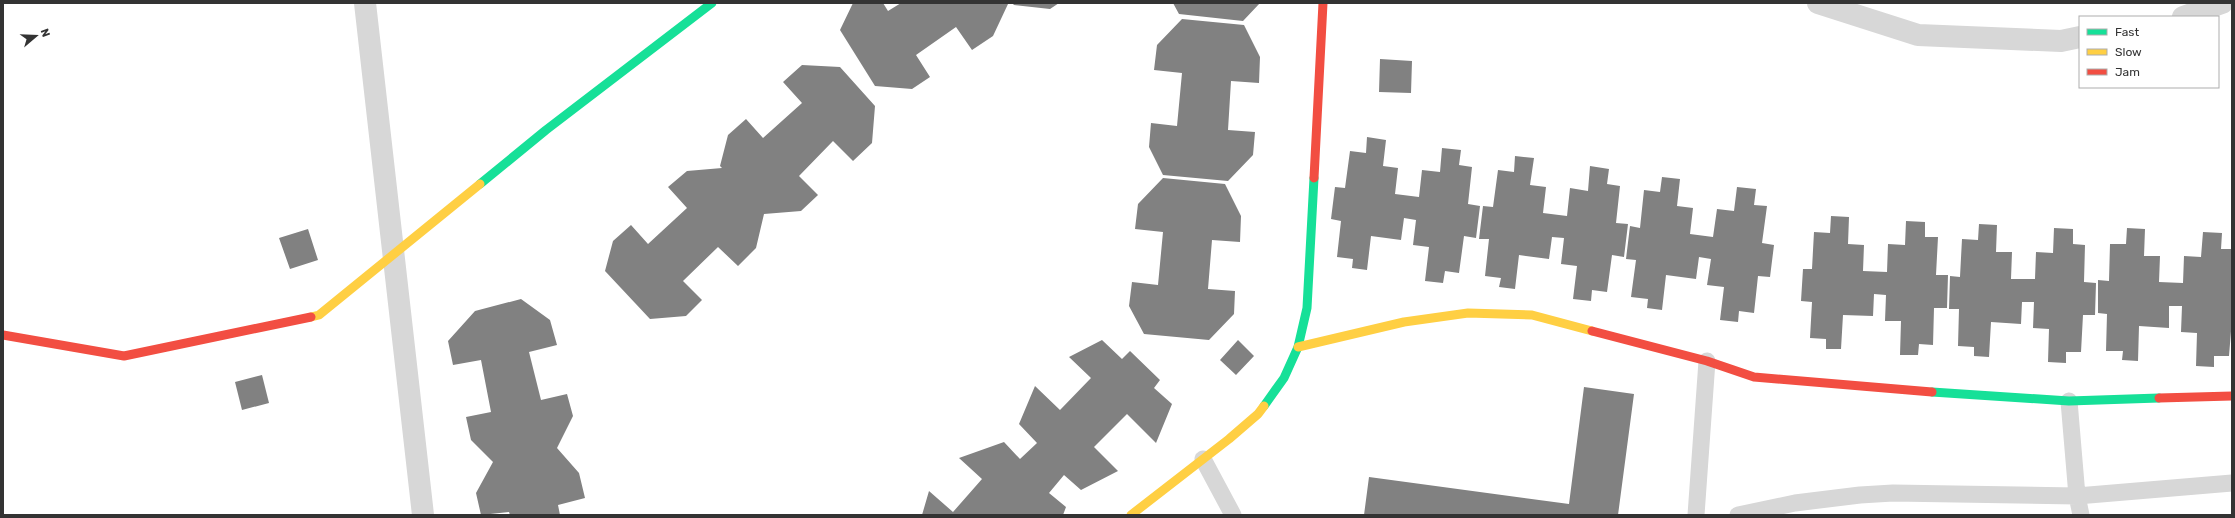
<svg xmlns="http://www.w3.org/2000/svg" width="2235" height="518" viewBox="0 0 2235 518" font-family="Rubik,sans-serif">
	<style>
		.building { fill: #818181 }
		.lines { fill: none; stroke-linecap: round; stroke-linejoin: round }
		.lane { stroke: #d7d7d7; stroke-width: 17 }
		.street { stroke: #d7d7d7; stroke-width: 22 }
		.fast { stroke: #16e098; stroke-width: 9 }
		.slow { stroke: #ffcf43; stroke-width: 9 }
		.jam { stroke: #f24e42; stroke-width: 9 }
	</style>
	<rect width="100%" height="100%" fill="#fff"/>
	<path class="building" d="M853,3H883L888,11L901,3L1008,4L993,36L972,50L956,27L916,55L930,77L912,89L875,86L840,30Z
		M1012,3H1059L1050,9L1014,5Z
		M1173,3H1260L1243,21L1179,14Z
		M1182,19L1244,25L1260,57L1259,83L1231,81L1228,130L1255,132L1253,155L1228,181L1163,175L1149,147L1151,123L1177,126L1182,73L1154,70L1157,45Z
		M1380,59L1412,61L1411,93L1379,92Z
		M802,65L840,67L875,106L872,143L853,161L833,141L799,176L818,195L801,211L764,214L756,248L738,266L718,247L683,281L702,300L686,316L650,319L605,271L613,241L631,225L648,244L687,208L668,187L687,171L722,168L720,166L728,135L746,119L763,138L802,103L783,82Z
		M1367,137L1386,140L1383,166L1398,168L1395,194L1419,197L1422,170L1440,172L1442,148L1461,150L1459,165L1472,167L1468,204L1480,206L1476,238L1464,236L1459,273L1445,271L1443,283L1425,281L1429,247L1413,245L1416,220L1404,218L1401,240L1371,236L1367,270L1352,268L1353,259L1337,257L1341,221L1331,219L1335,187L1345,188L1350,151L1366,153Z
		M1515,156L1534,158L1530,185L1546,187L1543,213L1567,216L1570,188L1588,191L1590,166L1609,169L1607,184L1620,186L1616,223L1628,224L1624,257L1612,255L1607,292L1592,290L1591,301L1573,299L1577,266L1561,264L1564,238L1552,237L1549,259L1519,255L1515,289L1499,287L1501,278L1485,276L1489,239H1479L1483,206L1493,207L1498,170L1514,172Z
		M1662,177L1680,179L1677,206L1693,208L1690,234L1713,237L1717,209L1734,211L1737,187L1756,189L1754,205L1767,206L1762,243L1774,245L1770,277L1758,276L1754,313L1739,311L1738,322L1720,320L1724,287L1707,285L1711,259L1699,257L1696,279L1666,275L1662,310L1647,308L1648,299L1631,297L1636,260L1626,259L1630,226L1640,228L1644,190L1660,192Z
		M1163,178L1225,184L1241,216L1240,242L1212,240L1208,289L1235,291L1234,314L1209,340L1144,334L1129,306L1132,282L1158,285L1163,232L1135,229L1138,204Z
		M1831,216L1849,217L1848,244L1864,245L1863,271L1887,272L1888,244L1905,245L1906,221L1925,222V237H1938L1936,275H1948L1947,308H1934L1933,345L1919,344L1918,355H1900L1901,321H1885L1886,295L1874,294L1873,316L1843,315L1841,349H1826V339L1810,338L1812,302L1801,301L1803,269H1812L1814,232L1830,233Z
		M1979,224L1997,225L1996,252H2012L2011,279H2035L2036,252L2053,253L2054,228L2073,229V244L2085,245L2084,282L2096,283L2095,315H2083L2081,352H2066V363L2048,362L2049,329L2033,328L2034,302H2022L2021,324L1991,322L1989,357L1974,356V347L1958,346L1959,309H1949L1950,276L1960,277L1962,239L1978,240Z
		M2127,228L2145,229L2144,256H2160L2159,282L2183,283L2184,256L2201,257L2203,232L2222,233L2221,249H2232V319L2229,356H2214V367L2196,366L2197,333L2181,332L2182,306H2169V328L2139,326L2138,361L2122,360L2123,351H2106L2107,314L2098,313V280L2109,281L2110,244H2126Z
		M308,229L318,260L290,269L279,238Z
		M521,299L550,320L557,345L529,352L541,400L567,394L573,416L557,448L579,473L585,498L558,505L560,515H510L509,512L481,515L476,493L493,462L471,440L466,417L491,412L481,360L453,365L448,341L475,311Z
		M1102,340L1122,359L1130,351L1160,380L1154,388L1172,404L1156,443L1127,414L1094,447L1118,471L1081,490L1064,475L1049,493L1066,507L1063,515H922L929,491L953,512L982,479L959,458L1004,442L1020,459L1037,443L1019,424L1035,386L1060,410L1091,378L1069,357Z
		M1238,340L1254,356L1236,375L1220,360Z
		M262,375L269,403L242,410L235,382Z
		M1584,387L1634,394L1618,515H1364L1369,477L1569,504Z"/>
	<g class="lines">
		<path class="lane" d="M2069,401L2077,496L2081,515
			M1203,459L1233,515
			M1696,515L1707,361
			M1738,515L1795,503L1860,495L1893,493L2077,496L2232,483"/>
		<path class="street" d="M365,3L423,515
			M1818,3L1918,35L2061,41L2080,37
			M2183,17L2222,3"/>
		<path class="fast" d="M480,184L546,130L712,3
			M1932,392L2069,401L2159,398
			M1264,406L1284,378L1298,347L1307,308L1314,178"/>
		<path class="slow" d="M311,317L319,315L480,184
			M1298,347L1404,322L1468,313L1532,315L1592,331
			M1131,515L1229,439L1258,414L1264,406"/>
		<path class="jam" d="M1314,178L1323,3
			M1592,331L1707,361L1754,377L1932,392
			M3,335L124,356L311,317
			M2159,398L2232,396"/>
	</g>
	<rect width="2235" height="518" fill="none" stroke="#333333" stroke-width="8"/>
	<rect x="2079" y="16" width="140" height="72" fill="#ffffff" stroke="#adadad"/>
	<rect x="2087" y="29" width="20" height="6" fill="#16e098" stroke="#adadad"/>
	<text x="2115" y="36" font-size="12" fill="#333333">Fast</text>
	<rect x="2087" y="49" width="20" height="6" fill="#ffcf43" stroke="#adadad"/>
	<text x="2115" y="56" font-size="12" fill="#333333">Slow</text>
	<rect x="2087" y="69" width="20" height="6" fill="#f24e42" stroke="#adadad"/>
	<text x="2115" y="76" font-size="12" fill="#333333">Jam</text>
	<g transform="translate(36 36) rotate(71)" stroke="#ffffff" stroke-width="3" paint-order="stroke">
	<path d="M0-3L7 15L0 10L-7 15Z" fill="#333333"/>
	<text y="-6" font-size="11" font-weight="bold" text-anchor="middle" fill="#333333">N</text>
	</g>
</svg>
